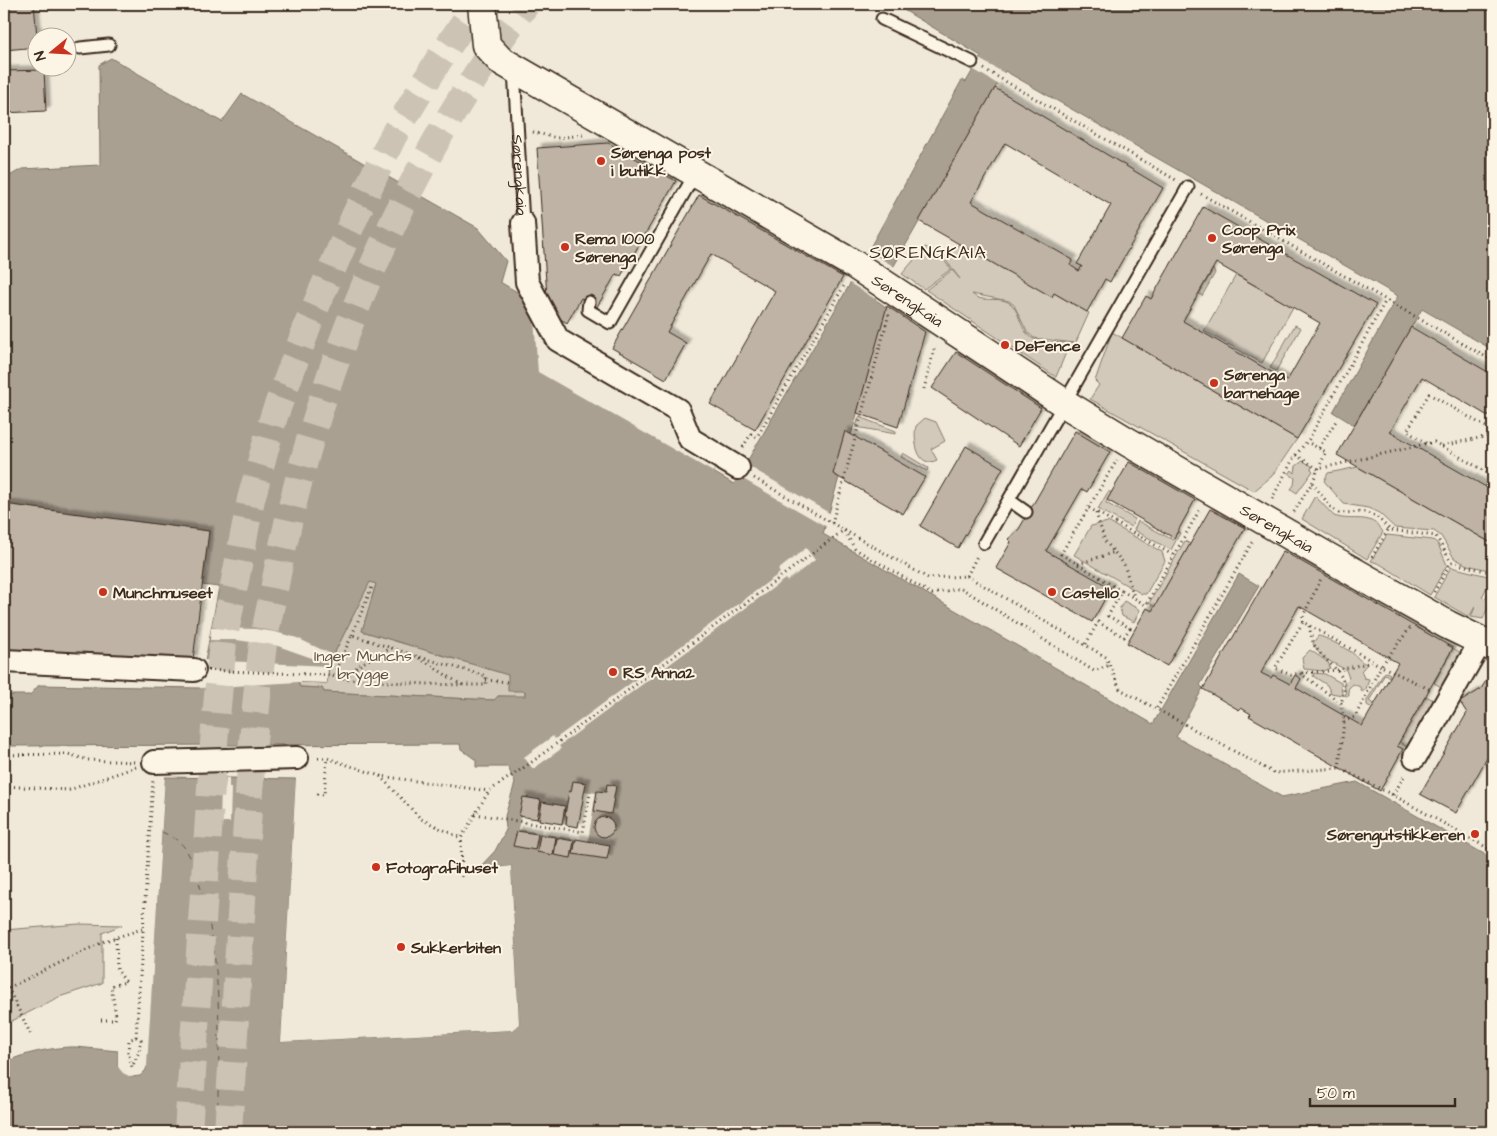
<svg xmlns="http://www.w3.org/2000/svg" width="1497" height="1136" viewBox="0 0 1497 1136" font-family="'Architects Daughter',sans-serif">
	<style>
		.green { fill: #d2c9ba; stroke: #867a6c; fill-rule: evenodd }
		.water { fill: #aaa091; stroke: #7e7163; fill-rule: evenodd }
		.pier { fill: #f0e9d9 }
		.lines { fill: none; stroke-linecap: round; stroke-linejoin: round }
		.ferry { stroke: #625346; stroke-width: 1; stroke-dasharray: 6 5; stroke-linecap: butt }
		.building { fill: #beb3a4; stroke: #3b2a1e; fill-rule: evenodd; filter: url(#shadow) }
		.highway-tunnel { stroke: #ccc3b4; stroke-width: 28; stroke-dasharray: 28 14; stroke-linecap: butt }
		.lane-casing { stroke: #3b2a1e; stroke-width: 15 }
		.street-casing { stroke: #3b2a1e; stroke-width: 26 }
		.secondary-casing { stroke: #3b2a1e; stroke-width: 31 }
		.path { stroke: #3b2a1e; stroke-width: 3; stroke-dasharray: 1 4; stroke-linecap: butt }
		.lane { stroke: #fcf5e5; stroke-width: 11 }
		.street { stroke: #fcf5e5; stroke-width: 22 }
		.secondary { stroke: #fcf5e5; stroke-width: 28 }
		.path-bridge { stroke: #3b2a1e; stroke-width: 3; stroke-dasharray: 1 4; stroke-linecap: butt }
		.poi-dot { fill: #c8321e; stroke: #fcf5e5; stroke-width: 2 }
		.labels { text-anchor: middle; stroke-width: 4; stroke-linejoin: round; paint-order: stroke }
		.poi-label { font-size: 16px; font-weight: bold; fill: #3b2a1e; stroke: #fcf5e5; text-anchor: start }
		.street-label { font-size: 16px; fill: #3b2a1e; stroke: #fcf5e5 }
		.park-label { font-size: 16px; fill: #615245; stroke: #fcf5e5 }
		.neighbourhood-label { font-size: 18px; letter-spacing: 1px; fill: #3b2a1e; stroke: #fcf5e5 }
	</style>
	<defs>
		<filter id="shadow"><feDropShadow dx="4.5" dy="-4.5" stdDeviation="1" flood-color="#0004"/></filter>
	</defs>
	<rect width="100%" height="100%" fill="#f0e9d9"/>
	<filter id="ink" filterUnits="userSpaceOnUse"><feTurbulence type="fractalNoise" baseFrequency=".02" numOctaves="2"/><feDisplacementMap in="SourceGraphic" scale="10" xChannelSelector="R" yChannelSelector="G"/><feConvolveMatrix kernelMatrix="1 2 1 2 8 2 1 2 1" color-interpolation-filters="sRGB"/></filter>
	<g filter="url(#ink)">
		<path class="green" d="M959,244L1052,296L1054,293L1089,313L1072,351L1067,350L1056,377L926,290L952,270L960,279L944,258ZM972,294L1009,301L1014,305L1027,332L1034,338L1074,343C1062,342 1042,344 1032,338C1018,330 1021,306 1006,301C995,297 981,303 972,294Z
			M925,247L937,252L951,269L924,289L902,274Z
			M1213,269L1215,273L1202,296L1199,294Z
			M1236,275L1293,307L1262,363L1204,331Z
			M1295,325L1301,328L1276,371L1270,368Z
			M1112,332L1297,439L1272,476L1254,491L1090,399L1099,385L1095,381Z
			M859,417L896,431V434L856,427Z
			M925,418L936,422L945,441L931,449L937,460C917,470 913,439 916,426Z
			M903,453L928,468L927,471L901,457Z
			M1303,461L1312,466L1311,469L1313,471L1297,493L1291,489L1294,485L1295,478L1289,474L1292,470L1295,473L1296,466Z
			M1358,467L1493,544V571L1467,565L1454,558L1441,536L1434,531L1395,528L1379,513L1368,508L1344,504L1324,481L1328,473Z
			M1108,492H1112L1106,503L1135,519L1131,527L1098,509Z
			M1315,496L1334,516C1354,523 1370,511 1383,532L1367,559L1302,519Z
			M1138,521L1173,540L1178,532L1180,533L1171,550L1134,530Z
			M1108,522L1162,552L1165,561L1146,594H1142L1074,555L1091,526Z
			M1387,535L1433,540L1438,544L1447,565L1430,595L1380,564L1371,561Z
			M1185,541L1190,544L1155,607L1149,603Z
			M1451,567L1492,577L1482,597L1485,599L1493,586V604L1489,605L1483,619L1471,617L1475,607L1469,617L1434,597Z
			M370,581L376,584L362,631L509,675L525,691V697L498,696L494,700L324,692L322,688L300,687L298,682L327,683L329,664Z
			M1124,601L1140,610L1134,622L1122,616L1120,608Z
			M1318,636C1322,635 1346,649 1351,652C1357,656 1360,662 1367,664L1361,671L1364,678L1369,679L1366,689L1362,692L1360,687L1353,684L1348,689L1349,696H1346L1344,683L1349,678L1346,670C1334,663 1318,658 1313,643Z
			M1453,648L1464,655L1445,689L1434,683Z
			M1310,650L1328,662L1330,668L1323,671L1304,669L1302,658Z
			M1386,672L1390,674L1389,677L1385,674L1369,701L1374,704L1372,708L1367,705V700L1384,673Z
			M1314,673L1325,674L1341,683L1342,695L1331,693L1327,685L1313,676Z
			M1426,696L1437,702L1410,749L1399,742Z
			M79,924L122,925L102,933V983L59,997L4,1025V930Z"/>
		<path class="water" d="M905,4H1493V350L1422,309L1354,425L1333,412L1398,296L1005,71L875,299L887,308L823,534L1153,724L1239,574L1259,586L1200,685L1203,688L1176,737L1282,797L1357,782L1493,859V1132H4V1064C16,1054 60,1046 76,1047C90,1048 104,1050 118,1051V1067L131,1077L140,1076L146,1070L165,777L296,779L281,1042L512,1030L519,1024L511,866L477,870L495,851L506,830L505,816L515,783L508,767H476V760L461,749L460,744L4,746V695H30L39,685L200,688L219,587L202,585L209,531L4,504V179L22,169L100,165L99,65L111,58L222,122L242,94L478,228L506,261L500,282L529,299L539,310L544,341L672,414L716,466L713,472L734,484L850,284L957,89L962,80L966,82L981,56L902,9ZM370,582L376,584L362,631L508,675V691H525V696H498L494,700L324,692L322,688L300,687L298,682L327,683L329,664Z"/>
		<path class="pier" d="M977,58L1006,74L999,85L971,68Z
			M866,250L895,267L878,299L880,302L848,282Z
			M533,307L539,310L544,341L672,414L716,466L713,472L538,372Z
			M743,463L831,514L827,527L736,475Z
			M806,548L815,560L787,581L785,579L559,746L561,749L533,769L524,757L553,736L555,739L780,573L778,570Z
			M211,628L255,629L275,632L297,638L333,655L329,664L278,646L237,640H210Z
			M202,660L328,666L327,683L298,682L200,688L198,685Z
			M163,776L165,777L147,1066L142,1074L131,1077L123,1073L118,1067V1051L119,1049L121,1066L124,1071L134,1075L142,1071L145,1066Z
			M296,776L299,779L283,1039L511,1027L517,1023L509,869L477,873L474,871L511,866L519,1024L512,1030L281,1042Z
			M226,778H229V787L231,788L230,822H220L221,788H225Z
			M584,791L596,793L588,841L518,829L521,816L578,827Z"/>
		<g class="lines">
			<path class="ferry" d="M162,832C171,836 181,841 186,850C194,862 198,879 202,893C224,971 219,1052 217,1132"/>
		</g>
		<path class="building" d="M4,4H34L38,47L4,50Z
			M44,70L46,111L4,113V71Z
			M995,88L1163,188L1110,282L1105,279L1087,312L1054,293L1052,297L919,221ZM1005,143L1111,205L1077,264L1082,266L1079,271L1070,265L1073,260L971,202Z
			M608,143L676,181L621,276L616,274L597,307L581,298L567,323L548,312L537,148Z
			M699,195L843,277L755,430L710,404L775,291L711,254L667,332L686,343L666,379L612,348Z
			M1203,207L1376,305L1297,439L1122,338L1146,296L1151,299ZM1216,263L1320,323L1287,381L1183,321Z
			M887,306L925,332L898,427L857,413Z
			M1411,327L1493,375V413L1491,412L1488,416L1422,377L1390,432L1493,491V544L1337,455Z
			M956,352L1041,408L1019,446L932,388Z
			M845,431L925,477L903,514L833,474Z
			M1075,431L1110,452L1087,492L1082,489L1046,551L1111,588L1092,622L996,568L1011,542L1008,539L1019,529Z
			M966,446L1003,468L958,548L920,526Z
			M1129,462L1195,500L1174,538L1107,500Z
			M4,504L209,531L193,660L4,653Z
			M1210,509L1245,528L1167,666L1127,643L1147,608L1152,611Z
			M1283,551L1453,648L1397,746L1403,749L1380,791L1249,716L1251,714L1241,708L1239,710L1203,689ZM1299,606L1398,663L1362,726L1296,688L1301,679L1295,675L1290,684L1273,675L1271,678L1261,673Z
			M1492,671L1493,754L1491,751L1456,813L1420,794L1467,713L1460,702L1481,689Z
			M573,781L586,783L578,827L566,825L567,816L565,815L569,791L571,792Z
			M607,784L616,786L611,814L594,811L597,791L606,792Z
			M523,797L541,800L537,819L519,816Z
			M542,802L565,806L562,824L539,820Z
			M594 827a10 10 0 1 1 20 0a10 10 0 1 1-20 0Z
			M517,831L538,834L535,850L513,846Z
			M540,835L556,837L553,855L537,852Z
			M557,838L574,841L571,858L554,855Z
			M576,839L610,845L607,859L573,854Z"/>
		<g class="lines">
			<path class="highway-tunnel" d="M188,1132L215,728L223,642L251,499L274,416L309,322L355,216L393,136L438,61L477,4
				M228,1132C234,1039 239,945 245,852C250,782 254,713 263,644C267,620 273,597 277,574C318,369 400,171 526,4"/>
			<g class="lane-casing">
				<g id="lane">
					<path d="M882,19L972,62"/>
					<path d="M80,48L109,45"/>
					<path id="s1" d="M514,70L523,223"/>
					<path d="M589,302L588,310L610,323L696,172"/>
					<path d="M1009,500L1026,512"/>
					<path d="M984,543L1188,187"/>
				</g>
			</g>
			<g class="street-casing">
				<path id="street" d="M523,223L527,282L558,340L678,410L690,439L738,468
					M4,661L194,670
					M1415,757L1481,641
					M154,762L297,758"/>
			</g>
			<g class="secondary-casing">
				<g id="secondary">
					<path id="s2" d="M482,4L486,45L500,60L855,265L1064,403L1128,442L1331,559L1448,625L1493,647"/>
				</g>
			</g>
			<path class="path" d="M984,69L1176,180
				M533,132L557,138L583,135
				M1201,194L1493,361
				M924,389L935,346
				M1426,443L1407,431L1429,394L1493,431
				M1442,446L1493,435
				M743,447L751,434L757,437L845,284
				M1319,448L1336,421
				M1296,455L1318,469L1434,442L1493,476
				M754,478L844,530L855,549L932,594L961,588L1094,671L1110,665
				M1312,483L1331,507L1339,513L1365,512L1377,517L1390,530L1436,536L1451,562L1493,573
				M1272,499L1294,457L1309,439L1386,300
				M1089,508L1173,555
				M1294,512L1312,483L1326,452L1307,442
				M1096,513L1105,541L1124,564L1134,597
				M832,523L889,314
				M1372,557L1388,530
				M1078,564L1115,552
				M967,576L978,554
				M1122,591L1146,605L1200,509
				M1434,592L1451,562
				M1303,622V616L1321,579
				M1309,626C1311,633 1312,644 1317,649C1331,669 1352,673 1341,703
				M1410,628L1381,666L1431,690
				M352,635L372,587
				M1086,644L1098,622L1124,637L1130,628L1108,616L1122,591L1061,554L1117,460
				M419,658L462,685
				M1302,673L1339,670L1372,662
				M328,675C344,680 361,680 378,681C414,684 450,685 486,685V676L416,656L352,635L333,677
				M346,679C355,664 378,655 394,647
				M486,680L508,682
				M1157,708L1254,539
				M4,755L68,754L88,760L135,762
				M318,758H327L380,776L421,819L461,838
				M1339,768L1344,721L1341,703L1300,673L1291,675L1275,668L1303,622L1381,666L1355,717L1344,721
				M380,776L489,791
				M4,786L69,790L136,767
				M317,794L324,795L327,758
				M1393,795L1405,775
				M475,814L583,832L590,794
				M462,877L461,838L489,791L529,764L844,530L928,578L967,576L1106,657L1120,689L1274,773L1339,768L1393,795L1493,851
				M8,988L31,1035
				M4,989L8,988L105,941L142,929
				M101,1020H115L116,1016L111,986L126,982L117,970L116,938
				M136,1037L141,1040L139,1052L132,1067L128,1052L129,1040L136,1037L153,780"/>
			<use href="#lane" class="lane"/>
			<use href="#street" class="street"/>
			<use href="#secondary" class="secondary"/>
			<path class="path-bridge" d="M203,670L328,675"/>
		</g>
	</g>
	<g class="poi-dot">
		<circle cx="601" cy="161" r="5"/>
		<circle cx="1212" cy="238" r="5"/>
		<circle cx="565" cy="247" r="5"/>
		<circle cx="1005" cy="345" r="5"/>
		<circle cx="1214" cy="383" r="5"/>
		<circle cx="103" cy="592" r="5"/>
		<circle cx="1052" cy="592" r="5"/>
		<circle cx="613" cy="672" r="5"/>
		<circle cx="1475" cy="834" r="5"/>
		<circle cx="376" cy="867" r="5"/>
		<circle cx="401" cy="947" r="5"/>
	</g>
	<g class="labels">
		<g class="poi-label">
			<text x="611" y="158">Sørenga post<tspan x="611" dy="18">i butikk</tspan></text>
			<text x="1222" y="235">Coop Prix<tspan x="1222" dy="18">Sørenga</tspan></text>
			<text x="575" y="244">Rema 1000<tspan x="575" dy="18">Sørenga</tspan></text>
			<text x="1015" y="351">DeFence</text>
			<text x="1224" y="380">Sørenga<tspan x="1224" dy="18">barnehage</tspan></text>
			<text x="113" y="598">Munchmuseet</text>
			<text x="1062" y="598">Castello</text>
			<text x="623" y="678">RS Anna2</text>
			<text x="1465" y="840" text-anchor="end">Sørengutstikkeren</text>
			<text x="386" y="873">Fotografihuset</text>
			<text x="411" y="953">Sukkerbiten</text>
		</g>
		<g class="street-label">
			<text dy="6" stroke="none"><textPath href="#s1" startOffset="105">Sørengkaia</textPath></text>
			<text dy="6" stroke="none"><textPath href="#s2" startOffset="535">Sørengkaia</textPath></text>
			<text dy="6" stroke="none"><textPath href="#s2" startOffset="969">Sørengkaia</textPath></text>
		</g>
		<g class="park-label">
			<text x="363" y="661">Inger Munchs<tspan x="363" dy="18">brygge</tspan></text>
		</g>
		<g class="neighbourhood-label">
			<text x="928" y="258">SØRENGKAIA</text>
		</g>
	</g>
	<rect width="1497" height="1136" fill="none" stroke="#fcf5e5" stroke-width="20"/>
	<rect x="10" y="10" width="1477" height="1116" fill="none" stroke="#3b2a1e" stroke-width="2" filter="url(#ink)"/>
	<g transform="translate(52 52) rotate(252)"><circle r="24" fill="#fcf5e5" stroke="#afa495"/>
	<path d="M0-4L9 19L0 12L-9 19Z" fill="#c8321e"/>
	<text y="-8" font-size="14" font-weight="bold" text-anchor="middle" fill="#3b2a1e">N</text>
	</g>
	<path d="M1310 1098v8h145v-8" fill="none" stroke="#3b2a1e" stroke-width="2.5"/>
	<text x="1317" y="1098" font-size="15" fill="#3b2a1e" stroke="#fcf5e5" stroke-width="4" paint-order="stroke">50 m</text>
</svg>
